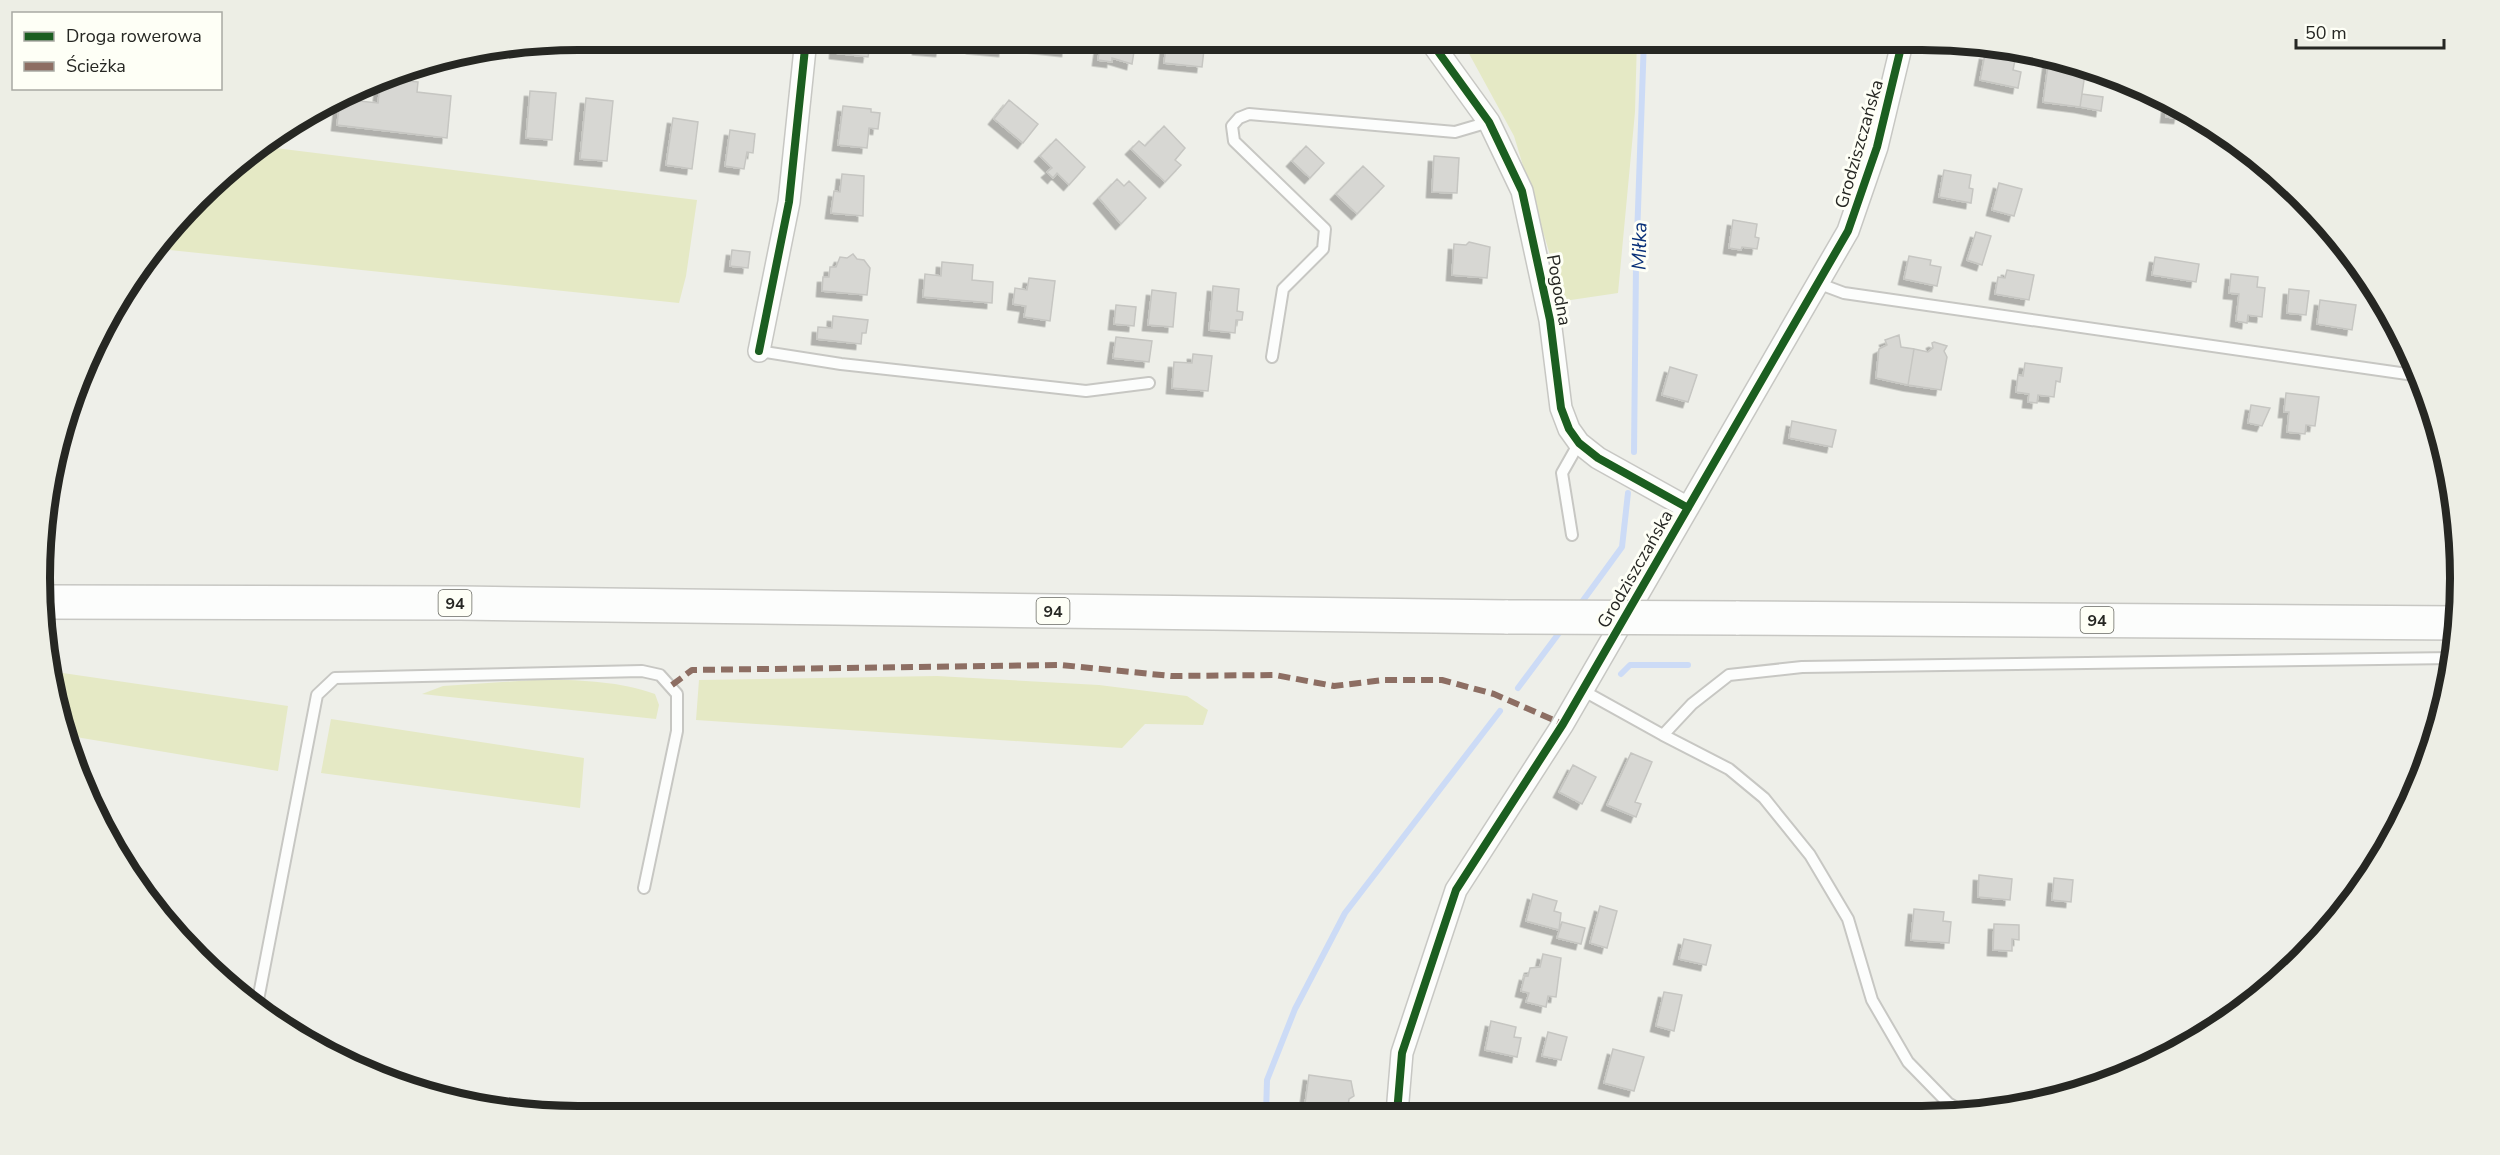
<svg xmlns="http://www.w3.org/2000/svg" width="2500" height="1155" viewBox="0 0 2500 1155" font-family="'Nunito Sans',sans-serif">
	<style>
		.green { fill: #e5e9c5 }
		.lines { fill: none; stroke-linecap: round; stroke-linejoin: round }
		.stream { stroke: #ccdbf6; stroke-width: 6 }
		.building { fill: #d7d7d3; stroke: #c6c6c2; stroke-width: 1.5; filter: url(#shadow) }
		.service-casing { stroke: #c7c7c3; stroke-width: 14 }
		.minor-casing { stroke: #c7c7c3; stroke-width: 24 }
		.primary-casing { stroke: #c7c7c3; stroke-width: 36 }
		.service { stroke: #fcfdfc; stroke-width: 10 }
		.minor { stroke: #fcfdfc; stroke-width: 21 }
		.primary { stroke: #fcfdfc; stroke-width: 33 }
		.primary-bridge-casing { stroke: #c7c7c3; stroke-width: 36; stroke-linecap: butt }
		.primary-bridge { stroke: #fcfdfc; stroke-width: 33 }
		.quiet { stroke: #8d6e63; stroke-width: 6; stroke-dasharray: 12 6; stroke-linecap: butt }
		.cycleway-casing { stroke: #fefff6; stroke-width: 11 }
		.cycleway { stroke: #1b5e20; stroke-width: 8 }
		.labels { text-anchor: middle; stroke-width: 6; stroke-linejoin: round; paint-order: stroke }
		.shield { fill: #fefff6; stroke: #676862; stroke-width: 1.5 }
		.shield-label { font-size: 16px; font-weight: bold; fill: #262723 }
		.street-label { font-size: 18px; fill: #262723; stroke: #fefff6 }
		.water-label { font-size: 20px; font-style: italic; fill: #083078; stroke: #fefff6 }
		.rim { fill: none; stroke: #262723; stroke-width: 8 }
	</style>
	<defs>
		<filter id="shadow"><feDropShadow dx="-5.5" dy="5.5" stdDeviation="0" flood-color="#0004"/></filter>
	</defs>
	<rect width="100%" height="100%" fill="#eeefe9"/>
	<path class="green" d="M1461,39H1637L1635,112L1618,293L1564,301L1514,136Z
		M259,146L697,200L686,276L679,303L160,249L223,172Z
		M49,671L288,706L278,771L64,735Z
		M937,676L1099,685L1187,696L1208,710L1203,725L1145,724L1122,748L696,720L699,680Z
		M547,679C585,681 619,681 655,694L659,705L656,719L422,694L443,686Z
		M331,719L584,758L580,808L321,773Z"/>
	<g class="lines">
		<path class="stream" d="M1634,452L1636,266L1644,39
			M1579,606L1622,547L1628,493
			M1621,674L1630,665H1688
			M1518,688L1562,629
			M1266,1114L1267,1080L1295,1009L1345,913L1500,711"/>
	</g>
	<path class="building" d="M730,39H760L759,45Z
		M836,39H871L868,57L835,53Z
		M919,39H943L941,51L918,49Z
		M973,39H1005L1004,51L972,48Z
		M1032,39H1068L1067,51L1031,47Z
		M1101,39H1136L1132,64L1112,58V62L1098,60Z
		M1167,39L1205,41L1202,67L1164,63Z
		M1985,54L2015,60L2013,70L2021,72L2018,88L1980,80Z
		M2049,58L2086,67L2080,107L2043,102Z
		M381,78L418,82L417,92L451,96L447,138L337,125L340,99L378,103Z
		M530,91L556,93L552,140L526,138Z
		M2082,94L2103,97L2101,111L2080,107Z
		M586,98L613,101L607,161L580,159Z
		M1009,100L1038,124L1023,143L994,119Z
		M2168,101L2194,115L2180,113L2179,118L2166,117Z
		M843,106L871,109V112L880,113L878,129L869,128L867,148L838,145Z
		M673,118L698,122L692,169L666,165Z
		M1164,126L1185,148L1175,160L1181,165L1165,182L1131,149L1139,141L1145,146Z
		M730,130L755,134L753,153L747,152L744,169L725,166Z
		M1056,139L1085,167L1069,185L1057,173L1053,178L1047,172L1052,168L1040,156Z
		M1306,146L1324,163L1310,178L1292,161Z
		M1434,156L1459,158L1457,193L1432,192Z
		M1363,166L1384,186L1357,214L1336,194Z
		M1944,170L1971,175L1969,188L1973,189L1971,203L1939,197Z
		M842,174L864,176L863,216L831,213L834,191L840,192Z
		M1117,179L1124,186L1129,181L1146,198L1121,224L1099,198Z
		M1999,183L2022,189L2014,216L1992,210Z
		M1733,220L1757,224L1755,237L1759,238L1757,249L1742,247L1741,250L1729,248Z
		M1976,232L1991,236L1982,265L1967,260Z
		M1469,242L1490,247L1487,278L1452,275L1454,244L1466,245Z
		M732,250L750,252L748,268L730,266Z
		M853,254L857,259L864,260L870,268L867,295L822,291L823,277H829L830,267H836L840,257L847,258Z
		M1909,256L1931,260L1930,265L1941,267L1937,286L1904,279Z
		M2155,257L2199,264L2196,282L2152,275Z
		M942,262L973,265L972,280L993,282L992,303L923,297L925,274L941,276Z
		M2007,270L2034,275L2029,300L1995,294L1998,277L2005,278Z
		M2231,274L2258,277L2257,287L2265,288L2262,317L2248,315L2247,323L2236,321L2239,294L2229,293Z
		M1029,278L1055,281L1050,321L1024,317L1026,306L1013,304L1015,288L1027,290Z
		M1213,286L1239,289L1237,311L1243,312L1242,320H1236L1235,333L1209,330Z
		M2289,289L2309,291L2306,315L2287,313Z
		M1152,290L1176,293L1173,327L1148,325Z
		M2320,300L2356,305L2352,330L2317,324Z
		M1116,305L1136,307L1134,326L1114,324Z
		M833,316L868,320L866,333H862L861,344L817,339L818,327L832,328Z
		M1899,335L1901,347L1914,349L1908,385L1876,378L1879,349L1887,345L1885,340Z
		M1116,337L1152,341L1149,362L1113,358Z
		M1934,342L1947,346L1944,351L1947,357L1941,390L1908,385L1914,349L1928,352L1933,348L1932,343Z
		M1193,354L1212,356L1208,391L1172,388L1174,362L1192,363Z
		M2025,363L2062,368L2060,382L2056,381L2054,397L2038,395L2037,403L2028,402L2029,394L2016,392L2018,375L2023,376Z
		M1670,367L1697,375L1688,402L1662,395Z
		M2286,393L2319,397L2315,426L2306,425L2305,434L2287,432L2289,412H2284Z
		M2251,405L2270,408L2262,426L2248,423Z
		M1792,421L1836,430L1832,447L1789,438Z
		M1631,753L1652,762L1635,802L1641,804L1636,817L1607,805Z
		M1573,765L1596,777L1582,804L1559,792Z
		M1979,875L2012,879L2010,900L1978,897Z
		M2054,878L2073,880L2071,902L2052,900Z
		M1533,894L1557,901L1554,911L1561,913L1559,930L1526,921Z
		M1600,906L1617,911L1607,948L1590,943Z
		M1914,909L1944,912L1943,921L1951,922L1949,943L1911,940Z
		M1562,922L1585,928L1581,944L1557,938Z
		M1994,924L2019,925V940L2012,939V951L1993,950Z
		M1684,939L1711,945L1706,965L1679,959Z
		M1543,954L1561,958L1556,997L1548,996L1546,1007L1526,1002L1529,993L1521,991L1525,975L1528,976L1530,968L1540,967Z
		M1664,992L1682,995L1674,1031L1656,1026Z
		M1491,1021L1516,1027L1514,1037L1521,1038L1517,1057L1485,1050Z
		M1548,1032L1567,1037L1561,1060L1542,1056Z
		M1613,1049L1644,1057L1634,1091L1604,1083Z
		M1309,1075L1351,1081L1354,1096L1349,1099L1348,1106L1331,1103L1329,1114L1304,1111Z"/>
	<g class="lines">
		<g class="service-casing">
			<path id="service" d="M1820,284L1844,293L2421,376
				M759,351L841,364L1086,391L1149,383
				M1272,357L1283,289L1323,249L1325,229L1234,141L1232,126L1239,118L1249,114L1455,132L1489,122
				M1572,535L1562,473L1579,443
				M1582,690L1663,735
				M258,1000L317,695L335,678L642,671L660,675L677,694V731L644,888
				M1962,1111L1948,1103L1908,1062L1872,1000L1848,919L1810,855L1764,798L1729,769L1663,735L1692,704L1729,675L1802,667L2453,658"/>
		</g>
		<g class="minor-casing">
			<path id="minor" d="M1429,39L1489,122L1522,191L1550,320L1561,408L1569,429L1579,443L1598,458L1688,508
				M759,351L789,202L806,39
				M1397,1113L1402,1053L1456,890L1563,724L1848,231L1877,147L1903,39"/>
		</g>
		<g class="primary-casing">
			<path id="primary" d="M45,602L460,603L1508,617
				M1736,618L2457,623"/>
		</g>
		<use href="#service" class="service"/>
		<use href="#minor" class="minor"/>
		<use href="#primary" class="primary"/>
		<g class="primary-bridge-casing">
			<path id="primary-bridge" d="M1508,617L1736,618"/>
		</g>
		<use href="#primary-bridge" class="primary-bridge"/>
		<path class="quiet" d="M672,685L692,670L1061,665L1171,676L1275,675L1334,686L1384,680H1442L1494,694L1563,724
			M249,999L258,1000"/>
		<g class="cycleway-casing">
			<path id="cycleway" d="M1429,39L1489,122L1522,191L1550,320L1561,408L1569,429L1579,443L1598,458L1688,508
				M759,351L789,202L806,39
				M1397,1113L1402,1053L1456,890L1563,724L1848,231L1877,147L1903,39"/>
		</g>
		<use href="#cycleway" class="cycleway"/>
	</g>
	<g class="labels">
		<g class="shield">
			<rect x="438.5" y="590" width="33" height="26" rx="4.5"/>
			<rect x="1036.5" y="598" width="33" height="26" rx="4.5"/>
			<rect x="2080.5" y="607" width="33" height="26" rx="4.5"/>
		</g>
		<g class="shield-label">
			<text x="455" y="609">94</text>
			<text x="1053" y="617">94</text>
			<text x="2097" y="626">94</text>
		</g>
		<g class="street-label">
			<text transform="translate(1859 144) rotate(-74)" y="6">Grodziszczańska</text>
			<text transform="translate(1559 290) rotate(80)" y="6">Pogodna</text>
			<text transform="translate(1635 569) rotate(-60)" y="6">Grodziszczańska</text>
		</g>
		<g class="water-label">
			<text transform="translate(1639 246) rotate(-89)" y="7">Miłka</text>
		</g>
	</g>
	<path d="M0 0H2500V1155H0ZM578 50H1922A528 528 0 0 1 2450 578V578A528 528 0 0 1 1922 1106H578A528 528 0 0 1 50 578V578A528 528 0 0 1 578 50Z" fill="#edeee5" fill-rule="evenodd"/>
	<path class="rim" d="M578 50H1922A528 528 0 0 1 2450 578V578A528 528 0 0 1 1922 1106H578A528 528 0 0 1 50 578V578A528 528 0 0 1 578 50Z"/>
	<rect x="12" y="12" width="210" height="78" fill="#fefff6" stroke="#a8a9a2" stroke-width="1.5"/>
	<rect x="24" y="32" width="30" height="9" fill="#1b5e20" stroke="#a8a9a2" stroke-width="1.5"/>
	<text x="66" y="42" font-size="18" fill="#262723">Droga rowerowa</text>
	<rect x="24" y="62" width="30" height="9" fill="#8d6e63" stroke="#a8a9a2" stroke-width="1.5"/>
	<text x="66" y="72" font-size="18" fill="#262723">Ścieżka</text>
	<path d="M2296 39v9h148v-9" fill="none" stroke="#262723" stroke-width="3"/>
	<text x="2305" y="39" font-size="18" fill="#262723" stroke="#fefff6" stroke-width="4.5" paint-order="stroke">50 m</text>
</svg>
